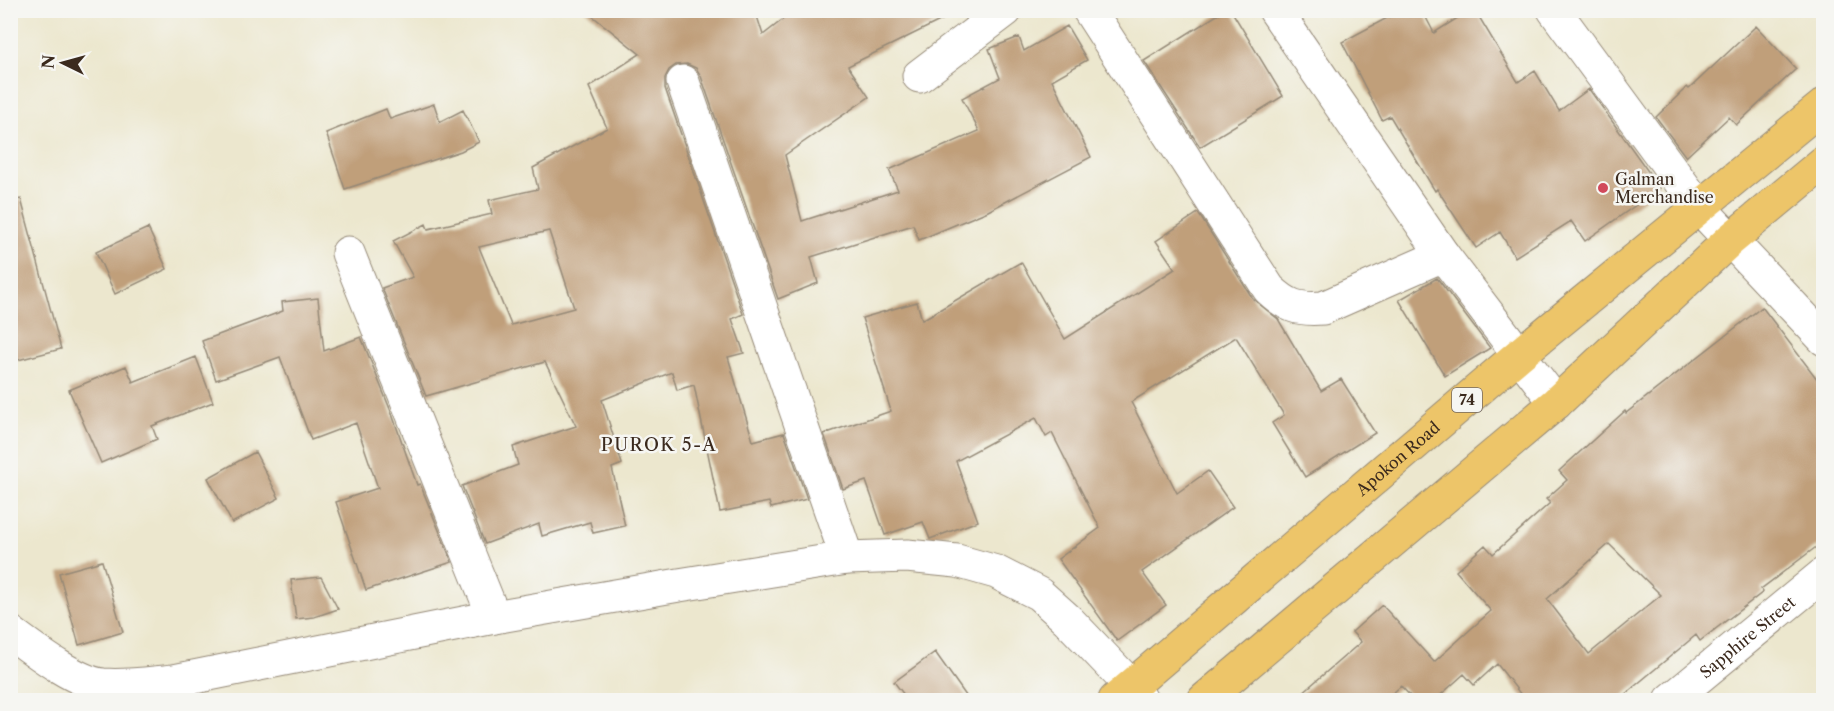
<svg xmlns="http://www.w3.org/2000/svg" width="1834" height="711" viewBox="0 0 1834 711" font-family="'Libre Caslon Text',serif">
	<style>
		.building { fill: #c09f7a; fill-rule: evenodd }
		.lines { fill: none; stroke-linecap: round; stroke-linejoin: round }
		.minor-casing { stroke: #948876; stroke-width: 35 }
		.highway-casing { stroke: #948876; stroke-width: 35 }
		.minor { stroke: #fff; stroke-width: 33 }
		.highway { stroke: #edc569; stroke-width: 33 }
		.poi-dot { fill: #d1495b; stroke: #f6f6f2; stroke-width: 2 }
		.labels { text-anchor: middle; stroke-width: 5; stroke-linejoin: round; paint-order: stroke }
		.shield { fill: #f6f6f2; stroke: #73675e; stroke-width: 1.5 }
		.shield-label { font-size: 15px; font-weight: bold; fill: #3b2a1e }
		.poi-label { font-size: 16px; fill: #3b2a1e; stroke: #f6f6f2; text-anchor: start }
		.street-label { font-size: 16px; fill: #3b2a1e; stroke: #f6f6f2 }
		.neighbourhood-label { font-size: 18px; letter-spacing: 1.5px; fill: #3b2a1e; stroke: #f6f6f2 }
	</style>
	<rect width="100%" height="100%" fill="#f6f6f2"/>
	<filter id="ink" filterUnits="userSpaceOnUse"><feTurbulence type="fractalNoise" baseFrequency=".0167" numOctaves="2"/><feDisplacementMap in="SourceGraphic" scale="12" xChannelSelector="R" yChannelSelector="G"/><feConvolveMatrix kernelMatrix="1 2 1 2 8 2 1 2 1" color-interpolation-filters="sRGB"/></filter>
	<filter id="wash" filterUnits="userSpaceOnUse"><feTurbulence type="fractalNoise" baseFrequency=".008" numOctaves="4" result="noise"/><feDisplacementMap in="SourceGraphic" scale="24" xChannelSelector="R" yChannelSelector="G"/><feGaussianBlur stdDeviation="1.35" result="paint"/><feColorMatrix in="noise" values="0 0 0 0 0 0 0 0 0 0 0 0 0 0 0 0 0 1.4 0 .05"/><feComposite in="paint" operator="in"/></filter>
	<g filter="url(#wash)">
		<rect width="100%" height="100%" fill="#ece7ce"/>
		<g id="blocks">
			<path class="building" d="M585,10H755L763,35L795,10H962L848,66L869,97L785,155L802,221L898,190L889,170L979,131L962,98L1000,78L989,49L1019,37L1024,51L1067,26L1087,60L1052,80L1091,157L988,211L919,240L913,225L811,257L818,283L778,299L701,76L696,68L687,64L676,65L669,70L665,78V88L743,314L732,319L744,353L728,357L753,441L784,433L807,499L771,508L769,502L720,512L694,385L677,390L672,372L602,400L622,464L612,468L625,526L593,533L590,522L542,536L539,524L485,544L462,486L518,465L513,447L576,426L545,362L426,396L382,288L413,277L393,241L426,224L428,229L492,214L489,200L538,189L533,168L607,128L589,87L640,54ZM549,231L574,308L511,325L479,247Z
				M1225,10H1231L1283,96L1200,147L1144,61Z
				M1402,10H1422L1434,33L1470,10H1475L1518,82L1535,71L1559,111L1589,89L1660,188L1585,241L1571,221L1515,257L1500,232L1476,248L1437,189L1435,191L1390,116L1382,120L1342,42Z
				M1756,26L1796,69L1736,125L1729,117L1686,157L1656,117L1687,87L1689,89Z
				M434,104L440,122L463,110L479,142L461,151L345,189L326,133L386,109L390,119Z
				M21,199L61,349L10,362V201Z
				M1198,213L1253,299L1278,319L1321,391L1341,379L1375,433L1305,477L1272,423L1284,415L1236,337L1131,402L1177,493L1208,471L1233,507L1142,572L1166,605L1117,641L1058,559L1100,528L1052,433L1046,437L1036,418L956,461L978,521L930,539L923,522L885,535L866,481L843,489L824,434L891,411L862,318L917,302L922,320L1021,262L1065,339L1175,269L1156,241Z
				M148,228L167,269L115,294L96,252Z
				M1437,278L1490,348L1445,376L1399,300Z
				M318,298L324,351L361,337L392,414L417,485L420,484L452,562L366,590L336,502L378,488L356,423L311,440L280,357L216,380L202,341L283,311L282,302Z
				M1762,307L1824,388V541L1761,589L1763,592L1700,641L1696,635L1618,700H1525L1497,664L1474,685L1464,674L1435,700H1414L1401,686L1385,700H1294L1361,642L1352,632L1382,605L1434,662L1491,611L1456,571L1485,545L1493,554L1550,503L1546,499L1567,480L1559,471L1625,411L1626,413ZM1609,544L1661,595L1589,654L1547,599Z
				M196,357L213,402L152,426L157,439L101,463L69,390L126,366L133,382Z
				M255,452L279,498L232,523L208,478Z
				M102,561L123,632L79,645L59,573Z
				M321,577L338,609L314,617L296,619L291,580Z
				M935,652L969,700H908L894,682Z"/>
		</g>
	</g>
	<g filter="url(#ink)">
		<use href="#blocks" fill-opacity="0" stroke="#948876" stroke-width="1.5"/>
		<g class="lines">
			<g class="minor-casing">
				<g id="minor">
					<path d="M1089,10L1269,289C1287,306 1297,310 1323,308L1443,255"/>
					<path d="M1275,10L1443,255L1556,403"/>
					<path d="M1554,10L1699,207L1824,339"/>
					<path d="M919,76L1006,10"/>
					<path d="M683,82L847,558"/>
					<path d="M348,253L494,617"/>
					<path d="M10,632C33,649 75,682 103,685C127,687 151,683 174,681L494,617L679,585L847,558L907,556L957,561L996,572L1039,594L1068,620L1132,687L1141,700"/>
					<path id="s1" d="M1671,700L1824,574"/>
				</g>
			</g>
			<g class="highway-casing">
				<g id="highway">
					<path id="s2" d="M1115,700L1520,354L1824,105"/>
					<path d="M1204,700L1556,403L1730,240L1824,162"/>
				</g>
			</g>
			<use href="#minor" class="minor"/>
			<use href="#highway" class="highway"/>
		</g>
	</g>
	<circle class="poi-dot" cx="1603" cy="188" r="6"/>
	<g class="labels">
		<rect class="shield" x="1452" y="388" width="30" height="24" rx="4.5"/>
		<g class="shield-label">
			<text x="1467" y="405">74</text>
		</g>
		<g class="poi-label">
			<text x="1615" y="185">Galman<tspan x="1615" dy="18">Merchandise</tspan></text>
		</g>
		<g class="street-label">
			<text dy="6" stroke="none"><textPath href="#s2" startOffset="372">Apokon Road</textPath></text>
			<text dy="6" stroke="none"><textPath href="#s1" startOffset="99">Sapphire Street</textPath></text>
		</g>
		<g class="neighbourhood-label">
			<text x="659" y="451">PUROK 5-A</text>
		</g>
	</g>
	<rect width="1834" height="711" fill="none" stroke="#f6f6f2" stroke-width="36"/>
	<g transform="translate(63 63) rotate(275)" stroke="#f6f6f2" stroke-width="4.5" paint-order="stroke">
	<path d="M0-4.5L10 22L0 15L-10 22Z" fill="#3b2a1e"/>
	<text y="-9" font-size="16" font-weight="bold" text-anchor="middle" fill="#3b2a1e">N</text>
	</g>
</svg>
